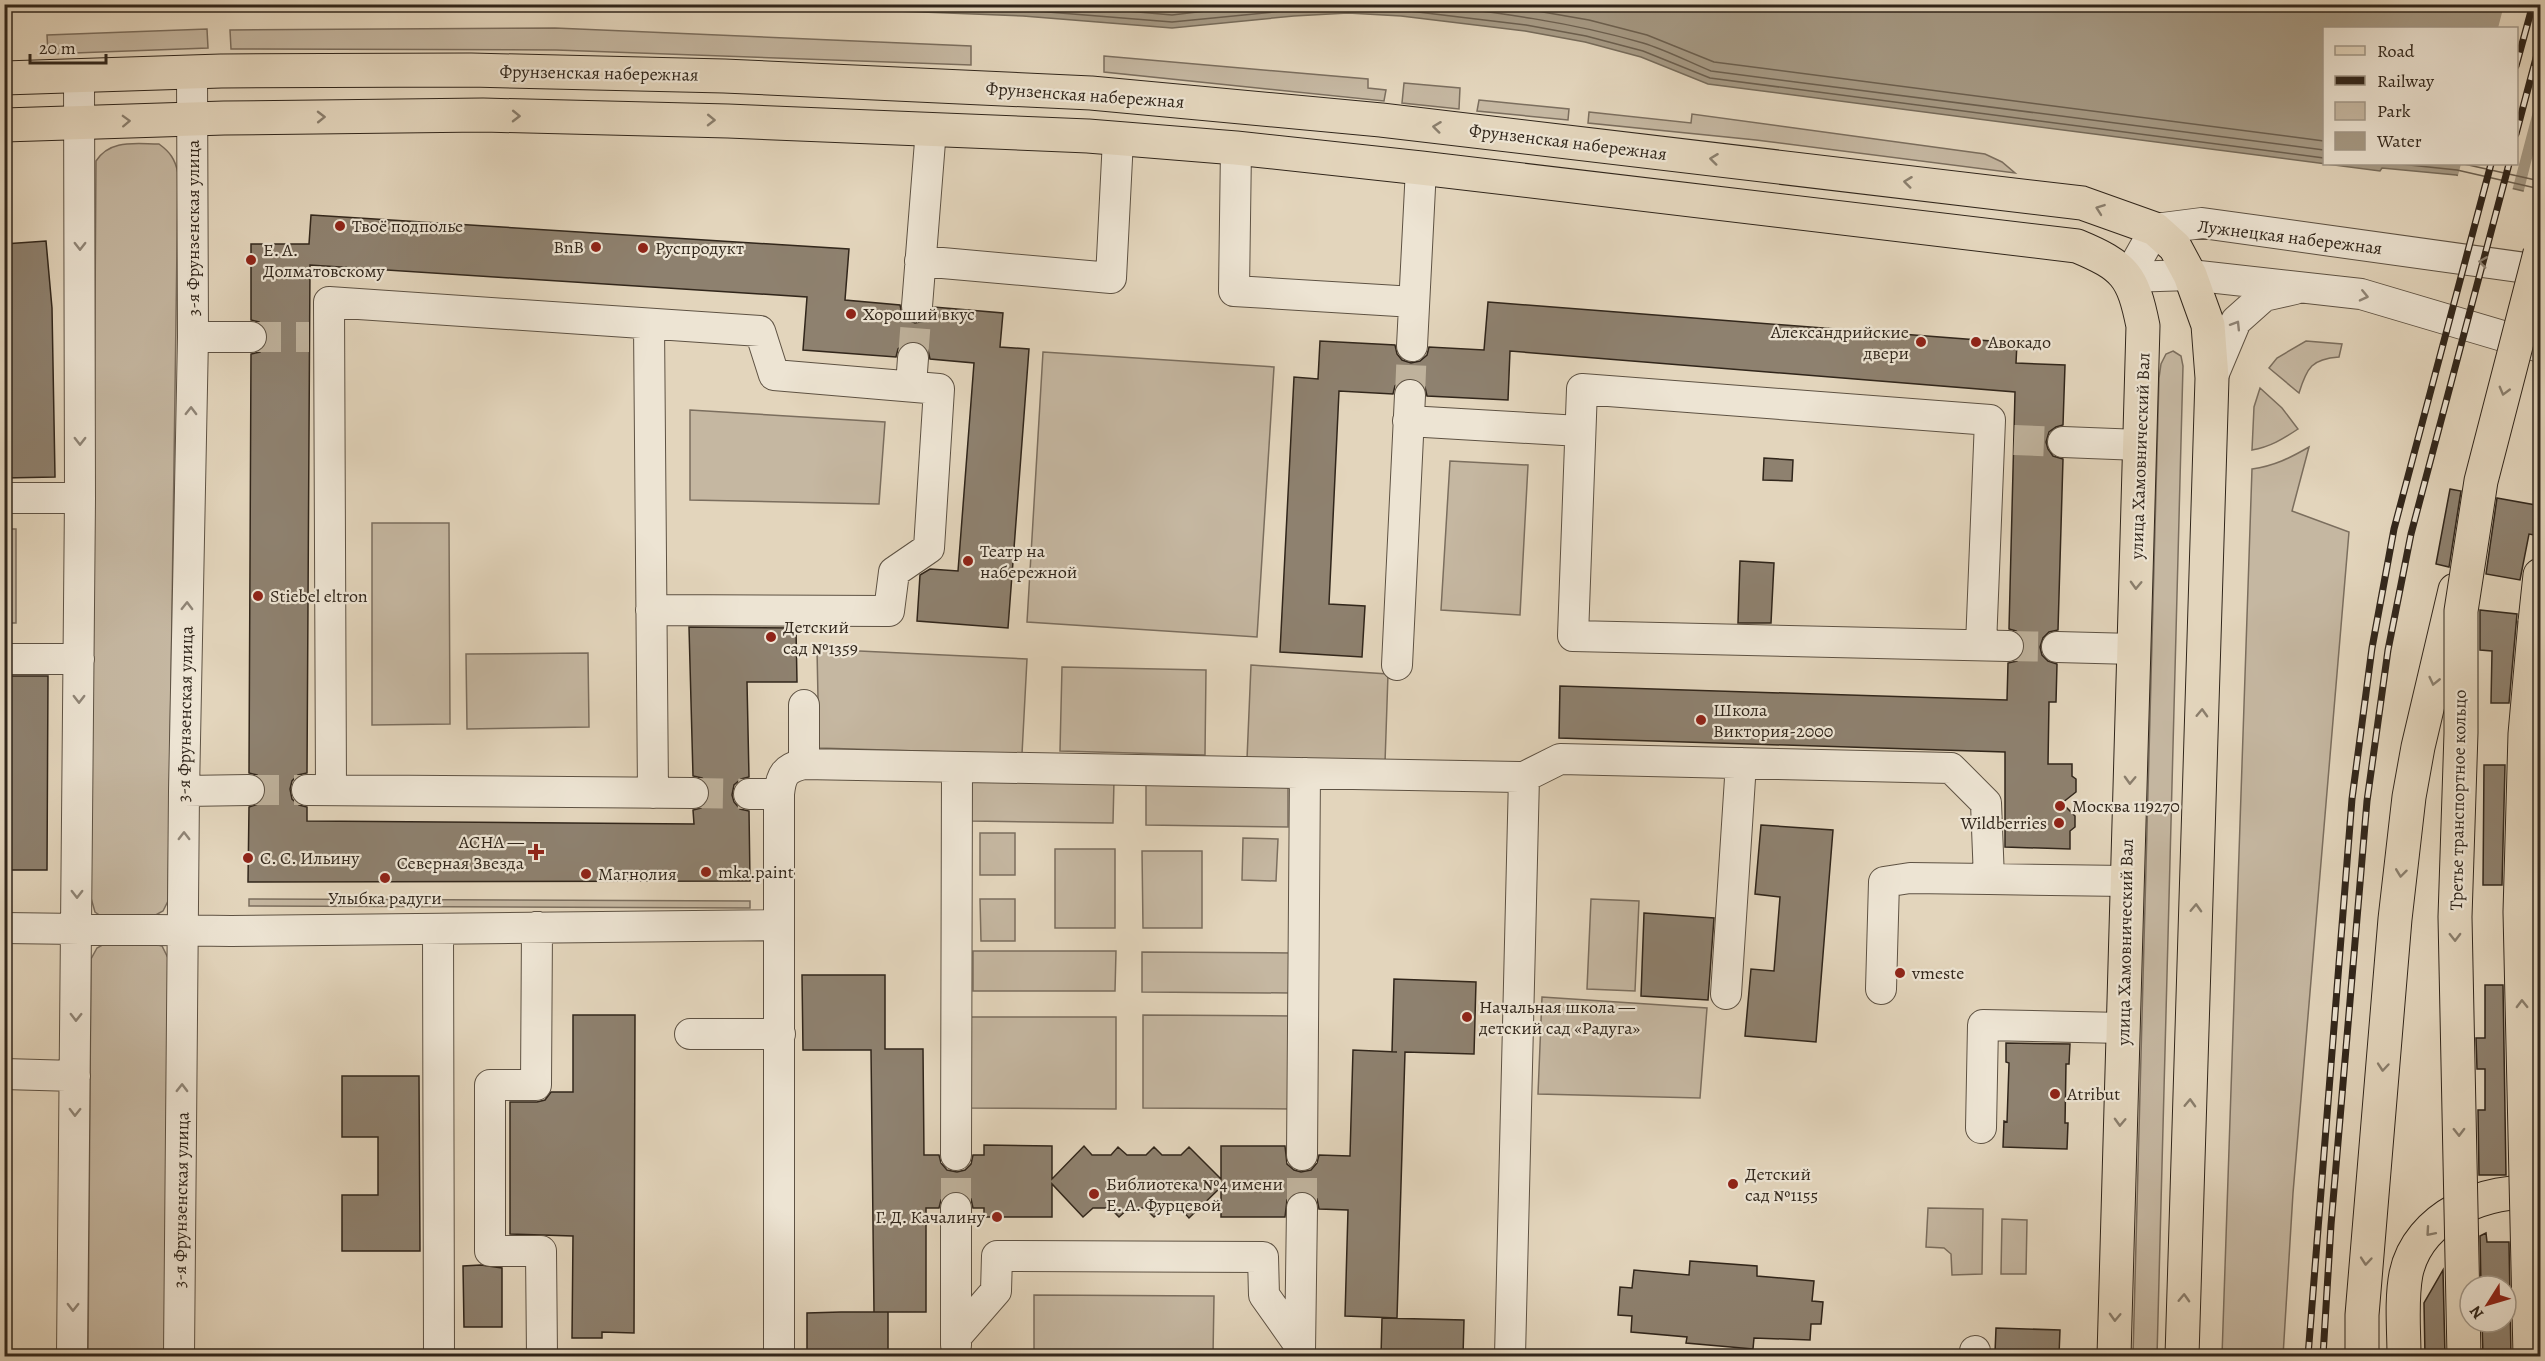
<svg xmlns="http://www.w3.org/2000/svg" width="2545" height="1361" viewBox="0 0 2545 1361" font-family="Alegreya,serif">
	<style>
		.green { fill: #c5b7a1; stroke: #7b6e5e; stroke-width: 1.5 }
		.water { fill: #a69a85; stroke: #776c5b; stroke-width: 1.5; fill-rule: evenodd }
		.pier { fill: #e3d5bc }
		.lines { fill: none; stroke-linecap: round; stroke-linejoin: round }
		.shore { stroke: #6c6050; stroke-width: 1.5 }
		.building { fill: #8e816f; stroke: #31261b; stroke-width: 1.5 }
		.minor-tunnel { stroke: #bfb29c; stroke-width: 30; stroke-dasharray: 30 15; stroke-linecap: butt }
		.minor-casing { stroke: #5e5243; stroke-width: 32 }
		.major-casing { stroke: #31261b; stroke-width: 35 }
		.minor { stroke: #ede4d3; stroke-width: 30 }
		.major { stroke: #e3d5bc; stroke-width: 33 }
		.rail-casing { stroke: #31261b; stroke-width: 7 }
		.rail { stroke: #ede4d3; stroke-width: 4.5; stroke-dasharray: 14; stroke-linecap: butt }
		.major-bridge-casing { stroke: #31261b; stroke-width: 35; stroke-linecap: butt }
		.major-bridge { stroke: #e3d5bc; stroke-width: 33 }
		.oneway { stroke: #8a7e6c }
		.oneway2 { stroke: #8f8577 }
		.poi-dot { fill: #8f2418; stroke: #ede4d3; stroke-width: 2 }
		.labels { text-anchor: middle; stroke-width: 4.5; stroke-linejoin: round; paint-order: stroke }
		.street-label { font-size: 18px; fill: #31261b; stroke: #ede4d3 }
		.poi-label { font-size: 18px; fill: #31261b; stroke: #ede4d3; text-anchor: start }
	</style>
	<rect width="100%" height="100%" fill="#e3d5bc"/>
	<filter id="stains"><feTurbulence type="fractalNoise" baseFrequency=".00333" numOctaves="4"/><feColorMatrix values="0 0 0 0 .2 0 0 0 0 .09 0 0 0 0 .02 0 0 0 .5 -.17"/></filter>
	<radialGradient id="worn" r=".72"><stop offset=".6" stop-color="#630" stop-opacity="0"/><stop offset="1" stop-color="#630" stop-opacity=".3"/></radialGradient>
	<path class="green" d="M555,28L971,46V65L556,50L231,49L230,30Z
		M207,29L208,48L48,54L47,35Z
		M1104,56L1368,79V88L1386,90L1384,101L1104,72Z
		M1404,83L1460,88L1459,109L1402,103Z
		M1479,100L1569,109L1568,120L1477,111Z
		M1589,112L1691,123L1692,114L1985,154L2002,162L2015,173L1756,140L1588,123Z
		M159,144C170,152 175,159 178,173L168,901L163,911L152,917L104,918L95,912L91,898L96,161C110,139 135,144 159,144Z
		M2306,341L2342,344L2339,357C2312,359 2307,367 2299,393L2269,368L2277,358Z
		M2173,351L2181,356L2183,366L2157,1356H2133L2159,378L2161,364L2166,354Z
		M1043,352L1274,367L1257,637L1027,622Z
		M2260,388L2282,408L2298,429C2283,439 2270,447 2252,450L2254,407Z
		M690,410L885,422L879,504L690,500Z
		M2309,447L2292,511L2349,532L2293,1193L2283,1356H2222L2252,469C2274,466 2290,458 2309,447Z
		M1450,461L1528,465L1520,615L1441,610Z
		M372,523H449L450,724L372,725Z
		M5,529H16V623H5Z
		M817,649L1027,659L1022,754L819,748Z
		M588,653L589,727L467,729L466,654Z
		M1251,665L1388,674L1385,763L1247,759Z
		M1062,667L1206,670L1205,755L1060,751Z
		M972,778L1114,780L1113,823L971,821Z
		M1146,782L1288,784V827L1146,825Z
		M980,833H1015V875H980Z
		M1243,838L1278,839L1276,881L1242,880Z
		M1055,849H1115V928H1055Z
		M1142,851H1202V928H1143Z
		M249,899L750,901V908L249,906Z
		M980,899H1015V941H981Z
		M1591,899L1639,901L1635,991L1587,989Z
		M106,943H150L162,946L168,958L166,1356H88L91,959L97,948Z
		M973,951H1116L1115,991H973Z
		M1142,952L1291,953L1290,993L1142,992Z
		M1542,997L1707,1008L1700,1098L1538,1094Z
		M1143,1015L1291,1016V1109L1143,1108Z
		M970,1017H1116V1109L970,1108Z
		M1928,1208L1983,1209L1982,1274L1952,1275L1951,1254L1944,1248L1926,1247Z
		M2002,1219L2027,1220L2026,1274H2001Z
		M1034,1295L1214,1296L1213,1356H1034Z"/>
	<path class="water" d="M746,5H2540V195L2456,175L2382,168L2380,171L1708,84L1641,57L1585,42L1525,31L1401,16L1348,13L1294,16L1172,28L1023,16ZM2324,28H2516V164H2324Z"/>
	<path class="pier" d="M2504,5H2540V85L2512,191L2457,179L2461,164H2516V28H2498Z
		M2540,127V198L2523,194Z"/>
	<g class="lines">
		<path class="shore" d="M890,4L1023,10L1172,22L1294,10L1348,7L1401,10L1526,25L1586,36L1643,51L1710,78L2324,158
			M1047,4L1172,15L1264,4
			M1421,4C1496,12 1571,22 1643,43C1666,50 1689,62 1711,71L2324,150
			M1497,4L1589,20L1647,35L1714,62L2324,141
			M2400,164L2457,170L2540,189
			M2464,164L2540,181"/>
	</g>
	<path class="building" d="M311,215L849,249L845,300L900,305L902,314L908,320L915,323L925,321L931,315L934,307L1003,313L1000,347L1029,349L1008,628L917,621L920,575L930,569L958,571L974,363L930,359L928,350L923,344L915,341L905,343L898,349L896,357L803,350L807,297L310,265L307,773L298,775L292,781L290,789L292,799L299,805L307,807V821L694,824L693,810L701,808L708,802L710,793L708,784L702,778L693,776L689,627L796,628L797,682H747L749,777L741,779L734,785L732,795L734,802L740,809L749,811L750,881L248,882L249,807L258,804L264,798L266,790L263,781L257,775L249,773L251,354L260,352L266,346L268,338L266,328L259,322L251,320V244H309Z
		M46,241L52,308L55,477L4,478V244Z
		M1488,302L2017,343L2016,363L2065,365L2063,425L2056,427L2049,432L2046,442L2048,449L2053,456L2063,459L2058,630L2049,632L2043,638L2040,647L2042,655L2048,661L2057,664L2056,702H2049L2048,764H2072V776L2076,779V792L2062,803L2075,816V827L2070,831V849L2005,847V752L1559,738L1560,686L2007,700L2008,663L2017,661L2022,655L2025,647L2023,637L2016,631L2009,629L2015,392L1510,351L1508,400L1427,396L1425,387L1419,380L1411,378L1402,380L1395,386L1393,394L1339,391L1329,604L1365,606L1362,657L1280,652L1294,377L1318,379L1320,341L1395,345L1397,354L1402,360L1411,363L1420,361L1427,355L1429,347L1484,350Z
		M1764,458L1793,460L1792,481L1763,480Z
		M2450,489L2461,491L2449,567L2436,564Z
		M2497,498L2541,506V536L2529,534L2520,580L2486,574Z
		M1740,561L1774,563L1771,623H1738Z
		M2480,610L2517,614L2509,703H2491L2492,651L2480,650Z
		M4,676H48L47,870H4Z
		M2484,765H2505L2502,885H2483Z
		M1761,825L1833,830L1816,1042L1745,1036L1751,969L1774,971L1780,897L1755,894Z
		M1644,913L1714,918L1708,1000L1641,996Z
		M802,975H885V1049H923L924,1155H939L941,1163L947,1170L957,1172L965,1170L971,1164L973,1155H984V1145L1052,1146V1179L1084,1146L1092,1155H1111L1118,1147L1127,1155H1146L1154,1147L1162,1155H1181L1189,1147L1221,1179V1146H1285L1287,1164L1294,1170L1301,1172L1311,1170L1317,1163L1319,1155L1350,1156L1353,1050L1397,1052H1392L1394,979L1476,982L1474,1054L1405,1052L1397,1318L1345,1316L1348,1210L1319,1209L1317,1199L1310,1193L1302,1191L1293,1193L1287,1200L1285,1217H1221V1187L1189,1218L1180,1208H1164L1154,1217L1145,1208H1129L1119,1217L1110,1208H1093L1083,1217L1052,1184V1217H984V1208H973L971,1199L964,1193L957,1191L947,1193L941,1200L939,1208H926V1312H874L871,1050H803Z
		M2485,985H2503L2506,1175H2479L2478,1110H2485V1069H2477L2476,1038H2485Z
		M573,1015H635L634,1333L602,1332V1338H572L573,1236L510,1234V1102H537L545,1100L551,1092H573Z
		M2006,1043L2070,1044L2069,1064H2066L2065,1123H2068L2067,1149L2003,1147L2004,1121L2007,1122L2009,1063L2006,1062Z
		M342,1076H419L420,1251H342V1195H378V1137H342Z
		M2486,1233L2487,1242H2509L2511,1356H2483L2482,1322H2506V1286H2481L2480,1236Z
		M1690,1261L1757,1266V1276L1814,1281L1812,1301L1823,1302L1821,1324H1811L1810,1340L1754,1338L1753,1349L1686,1343L1687,1337L1631,1332L1632,1316L1618,1315L1620,1287L1632,1288L1634,1270L1689,1275Z
		M481,1265L502,1268V1327H464L463,1266Z
		M2443,1270L2445,1356H2425L2424,1303Z
		M841,1312H888V1356H807V1313Z
		M1382,1318L1464,1320L1463,1356H1381Z
		M1996,1328L2060,1330L2059,1355L1999,1356V1353H1995Z"/>
	<g class="lines">
		<path class="minor-tunnel" d="M251,337H309
			M913,358L917,306
			M1410,395L1412,346
			M2014,440L2063,442
			M2008,646L2057,647
			M249,790H307
			M693,793L749,794
			M956,1208V1155
			M1302,1208V1155"/>
		<g class="minor-casing">
			<path id="minor" d="M1236,148L1234,291L1414,302
				M920,261L1111,278L1118,139
				M2128,277L2155,229L2202,223L2540,270
				M2128,277L2190,275L2361,294L2540,347
				M917,306L931,129
				M649,324L653,793
				M193,337H251
				M1412,346L1421,168
				M2212,378L2236,321L2264,296L2295,289
				M911,386L913,358
				M1408,421L1580,431
				M2063,442L2140,445
				M4,498H80
				M1981,645L1990,420L1582,389L1573,636L2008,646
				M2057,647L2134,649
				M4,659H79
				M1397,665L1410,395
				M804,764L1519,777H1524L1560,759L1951,768L1986,803L1989,879L2126,881
				M307,790L693,793
				M331,790L329,302L760,331L774,375L939,389L929,548L894,572L889,611L651,610
				M184,791L249,790
				M749,794H779
				M537,927L536,1085H490V1251H541L542,1356
				M4,928L231,931L779,925
				M438,929L439,1356
				M1881,989L1884,882L1910,878L1989,879
				M1726,994L1741,763
				M690,1034H780
				M4,1074L75,1076
				M1981,1128L1983,1025L2123,1028
				M956,1155L957,767
				M1302,1155L1305,773
				M956,1337L996,1291L997,1256L1263,1257L1264,1295L1300,1346
				M956,1345V1208
				M1300,1351L1302,1208
				M72,1356L80,498L79,75
				M179,1356L184,791L193,337L192,72
				M779,1356V794C781,775 785,768 804,764V705
				M1510,1356L1524,777
				M1974,1356L1975,1351"/>
		</g>
		<g class="major-casing">
			<path id="major" d="M4,78L221,71L471,70L724,76L1091,93L1381,120L2082,203L2155,229L2175,247L2190,275L2208,325L2212,378L2182,1356
				M4,125L224,118L483,115L728,121L1088,136L1236,148L1421,168L2077,246C2125,266 2133,276 2143,326L2114,1356
				M2538,649L2535,622L2540,575
				M2362,1356V1315L2395,919L2409,797L2418,747L2455,590
				M2404,1356C2404,1330 2401,1300 2406,1274C2418,1216 2487,1187 2540,1193"/>
		</g>
		<use href="#minor" class="minor"/>
		<use href="#major" class="major"/>
		<g class="rail-casing">
			<path id="rail" d="M2516,66L2533,4
				M2516,134L2540,43
				M2308,1356L2352,799L2372,648L2394,529L2491,164
				M2323,1356L2331,1225L2367,801L2388,650L2411,534L2509,164"/>
		</g>
		<use href="#rail" class="rail"/>
		<g class="major-bridge-casing">
			<path id="major-bridge" d="M2464,1356L2455,917L2461,733V611L2481,481L2540,253
				M2530,1356L2520,912L2525,734L2535,622"/>
		</g>
		<use href="#major-bridge" class="major-bridge"/>
	</g>
	<defs><path id="oneway-chevron" d="M-2-3.5L2.5 0L-2 3.5" fill="none" stroke-width="1.6" stroke-linecap="round" stroke-linejoin="round" transform="scale(1.5)"/></defs>
	<g class="oneway">
		<use href="#oneway-chevron" transform="translate(516 116) rotate(1)"/>
		<use href="#oneway-chevron" transform="translate(321 117) rotate(-1)"/>
		<use href="#oneway-chevron" transform="translate(711 120) rotate(1)"/>
		<use href="#oneway-chevron" transform="translate(126 121) rotate(-2)"/>
		<use href="#oneway-chevron" transform="translate(1437 127) rotate(-173)"/>
		<use href="#oneway-chevron" transform="translate(1714 159) rotate(-173)"/>
		<use href="#oneway-chevron" transform="translate(1908 182) rotate(-173)"/>
		<use href="#oneway-chevron" transform="translate(2100 209) rotate(-160)"/>
		<use href="#oneway-chevron" transform="translate(2504 391) rotate(105)"/>
		<use href="#oneway-chevron" transform="translate(2136 585) rotate(92)"/>
		<use href="#oneway-chevron" transform="translate(2434 681) rotate(103)"/>
		<use href="#oneway-chevron" transform="translate(2202 713) rotate(-88)"/>
		<use href="#oneway-chevron" transform="translate(2130 780) rotate(92)"/>
		<use href="#oneway-chevron" transform="translate(2401 873) rotate(97)"/>
		<use href="#oneway-chevron" transform="translate(2196 908) rotate(-88)"/>
		<use href="#oneway-chevron" transform="translate(2455 937) rotate(89)"/>
		<use href="#oneway-chevron" transform="translate(2522 1004) rotate(-91)"/>
		<use href="#oneway-chevron" transform="translate(2383 1067) rotate(95)"/>
		<use href="#oneway-chevron" transform="translate(2190 1103) rotate(-88)"/>
		<use href="#oneway-chevron" transform="translate(2120 1122) rotate(92)"/>
		<use href="#oneway-chevron" transform="translate(2459 1132) rotate(89)"/>
		<use href="#oneway-chevron" transform="translate(2430 1232) rotate(131)"/>
		<use href="#oneway-chevron" transform="translate(2366 1261) rotate(95)"/>
		<use href="#oneway-chevron" transform="translate(2184 1298) rotate(-88)"/>
		<use href="#oneway-chevron" transform="translate(2115 1317) rotate(92)"/>
	</g>
	<g class="oneway2">
		<use href="#oneway-chevron" transform="translate(80 246) rotate(90)"/>
		<use href="#oneway-chevron" transform="translate(2483 262) rotate(-172)"/>
		<use href="#oneway-chevron" transform="translate(2364 296) rotate(13)"/>
		<use href="#oneway-chevron" transform="translate(2236 325) rotate(-58)"/>
		<use href="#oneway-chevron" transform="translate(191 411) rotate(-89)"/>
		<use href="#oneway-chevron" transform="translate(80 441) rotate(90)"/>
		<use href="#oneway-chevron" transform="translate(187 606) rotate(-89)"/>
		<use href="#oneway-chevron" transform="translate(79 699) rotate(90)"/>
		<use href="#oneway-chevron" transform="translate(184 836) rotate(-90)"/>
		<use href="#oneway-chevron" transform="translate(77 894) rotate(90)"/>
		<use href="#oneway-chevron" transform="translate(76 1017) rotate(91)"/>
		<use href="#oneway-chevron" transform="translate(182 1088) rotate(-89)"/>
		<use href="#oneway-chevron" transform="translate(75 1112) rotate(91)"/>
		<use href="#oneway-chevron" transform="translate(73 1307) rotate(91)"/>
	</g>
	<g class="poi-dot">
		<circle cx="340" cy="226" r="6"/>
		<circle cx="596" cy="247" r="6"/>
		<circle cx="643" cy="248" r="6"/>
		<circle cx="251" cy="260" r="6"/>
		<circle cx="851" cy="314" r="6"/>
		<circle cx="1921" cy="342" r="6"/>
		<circle cx="1976" cy="342" r="6"/>
		<circle cx="968" cy="561" r="6"/>
		<circle cx="258" cy="596" r="6"/>
		<circle cx="771" cy="637" r="6"/>
		<circle cx="1701" cy="720" r="6"/>
		<circle cx="2060" cy="806" r="6"/>
		<circle cx="2059" cy="823" r="6"/>
		<path d="M533 843h6v6h6v6h-6v6h-6v-6h-6v-6h6z"/>
		<circle cx="248" cy="858" r="6"/>
		<circle cx="706" cy="872" r="6"/>
		<circle cx="586" cy="874" r="6"/>
		<circle cx="385" cy="878" r="6"/>
		<circle cx="1900" cy="973" r="6"/>
		<circle cx="1467" cy="1017" r="6"/>
		<circle cx="2055" cy="1094" r="6"/>
		<circle cx="1733" cy="1184" r="6"/>
		<circle cx="1094" cy="1194" r="6"/>
		<circle cx="997" cy="1217" r="6"/>
	</g>
	<g class="labels">
		<g class="street-label">
			<text transform="translate(599 73) rotate(1)" y="6">Фрунзенская набережная</text>
			<text transform="translate(1085 95) rotate(4)" y="6">Фрунзенская набережная</text>
			<text transform="translate(1568 142) rotate(7)" y="6">Фрунзенская набережная</text>
			<text transform="translate(193 228) rotate(-90)" y="6">3-я Фрунзенская улица</text>
			<text transform="translate(2290 237) rotate(7)" y="6">Лужнецкая набережная</text>
			<text transform="translate(2140 456) rotate(-88)" y="6">улица Хамовнический Вал</text>
			<text transform="translate(185 714) rotate(-89)" y="6">3-я Фрунзенская улица</text>
			<text transform="translate(2458 800) rotate(-89)" y="6">Третье транспортное кольцо</text>
			<text transform="translate(2125 942) rotate(-89)" y="6">улица Хамовнический Вал</text>
			<text transform="translate(181 1200) rotate(-89)" y="6">3-я Фрунзенская улица</text>
		</g>
		<g class="poi-label">
			<text x="352" y="232">Твоё подполье</text>
			<text x="584" y="253" text-anchor="end">BnB</text>
			<text x="655" y="254">Руспродукт</text>
			<text x="263" y="256">Е. А.<tspan x="263" dy="21">Долматовскому</tspan></text>
			<text x="863" y="320">Хороший вкус</text>
			<text x="1909" y="338" text-anchor="end">Александрийские<tspan x="1909" dy="21">двери</tspan></text>
			<text x="1988" y="348">Авокадо</text>
			<text x="980" y="557">Театр на<tspan x="980" dy="21">набережной</tspan></text>
			<text x="270" y="602">Stiebel eltron</text>
			<text x="783" y="633">Детский<tspan x="783" dy="21">сад №1359</tspan></text>
			<text x="1713" y="716">Школа<tspan x="1713" dy="21">Виктория-2000</tspan></text>
			<text x="2072" y="812">Москва 119270</text>
			<text x="2047" y="829" text-anchor="end">Wildberries</text>
			<text x="524" y="848" text-anchor="end">АСНА —<tspan x="524" dy="21">Северная Звезда</tspan></text>
			<text x="260" y="864">С. С. Ильину</text>
			<text x="718" y="878">mka.paint</text>
			<text x="598" y="880">Магнолия</text>
			<text x="385" y="904" text-anchor="middle">Улыбка радуги</text>
			<text x="1912" y="979">vmeste</text>
			<text x="1479" y="1013">Начальная школа —<tspan x="1479" dy="21">детский сад «Радуга»</tspan></text>
			<text x="2067" y="1100">Atribut</text>
			<text x="1745" y="1180">Детский<tspan x="1745" dy="21">сад №1155</tspan></text>
			<text x="1106" y="1190">Библиотека №4 имени<tspan x="1106" dy="21">Е. А. Фурцевой</tspan></text>
			<text x="985" y="1223" text-anchor="end">Г. Д. Качалину</text>
		</g>
	</g>
	<rect width="2545" height="1361" fill="none" stroke="#e3d5bc" stroke-width="24"/>
	<rect x="6" y="6" width="2533" height="1349" fill="none" stroke="#31261b" stroke-width="3"/>
	<rect x="12" y="12" width="2521" height="1337" fill="none" stroke="#31261b" stroke-width="1.5"/>
	<rect x="2323" y="27" width="195" height="138" fill="#ede4d3" stroke="#a29889" stroke-width="1.5"/>
	<rect x="2335" y="46" width="30" height="9" fill="#e3d5bc" stroke="#a29889" stroke-width="1.5"/>
	<text x="2377" y="57" font-size="18" fill="#31261b">Road</text>
	<rect x="2335" y="76" width="30" height="9" fill="#31261b" stroke="#a29889" stroke-width="1.5"/>
	<text x="2377" y="87" font-size="18" fill="#31261b">Railway</text>
	<rect x="2335" y="102" width="30" height="18" fill="#c5b7a1" stroke="#a29889" stroke-width="1.5"/>
	<text x="2377" y="117" font-size="18" fill="#31261b">Park</text>
	<rect x="2335" y="132" width="30" height="18" fill="#a69a85" stroke="#a29889" stroke-width="1.5"/>
	<text x="2377" y="147" font-size="18" fill="#31261b">Water</text>
	<g transform="translate(2488 1304) rotate(233)"><circle r="28" fill="#ede4d3" stroke="#a29889" stroke-width="1.5"/>
	<path d="M0-4.5L10 22L0 15L-10 22Z" fill="#8f2418"/>
	<text y="-9" font-size="16" font-weight="bold" text-anchor="middle" fill="#31261b">N</text>
	</g>
	<path d="M30 54v9h76v-9" fill="none" stroke="#31261b" stroke-width="3"/>
	<text x="39" y="54" font-size="18" fill="#31261b" stroke="#ede4d3" stroke-width="4.5" paint-order="stroke">20 m</text>
	<rect width="100%" height="100%" filter="url(#stains)"/>
	<rect width="100%" height="100%" fill="url(#worn)"/>
</svg>
